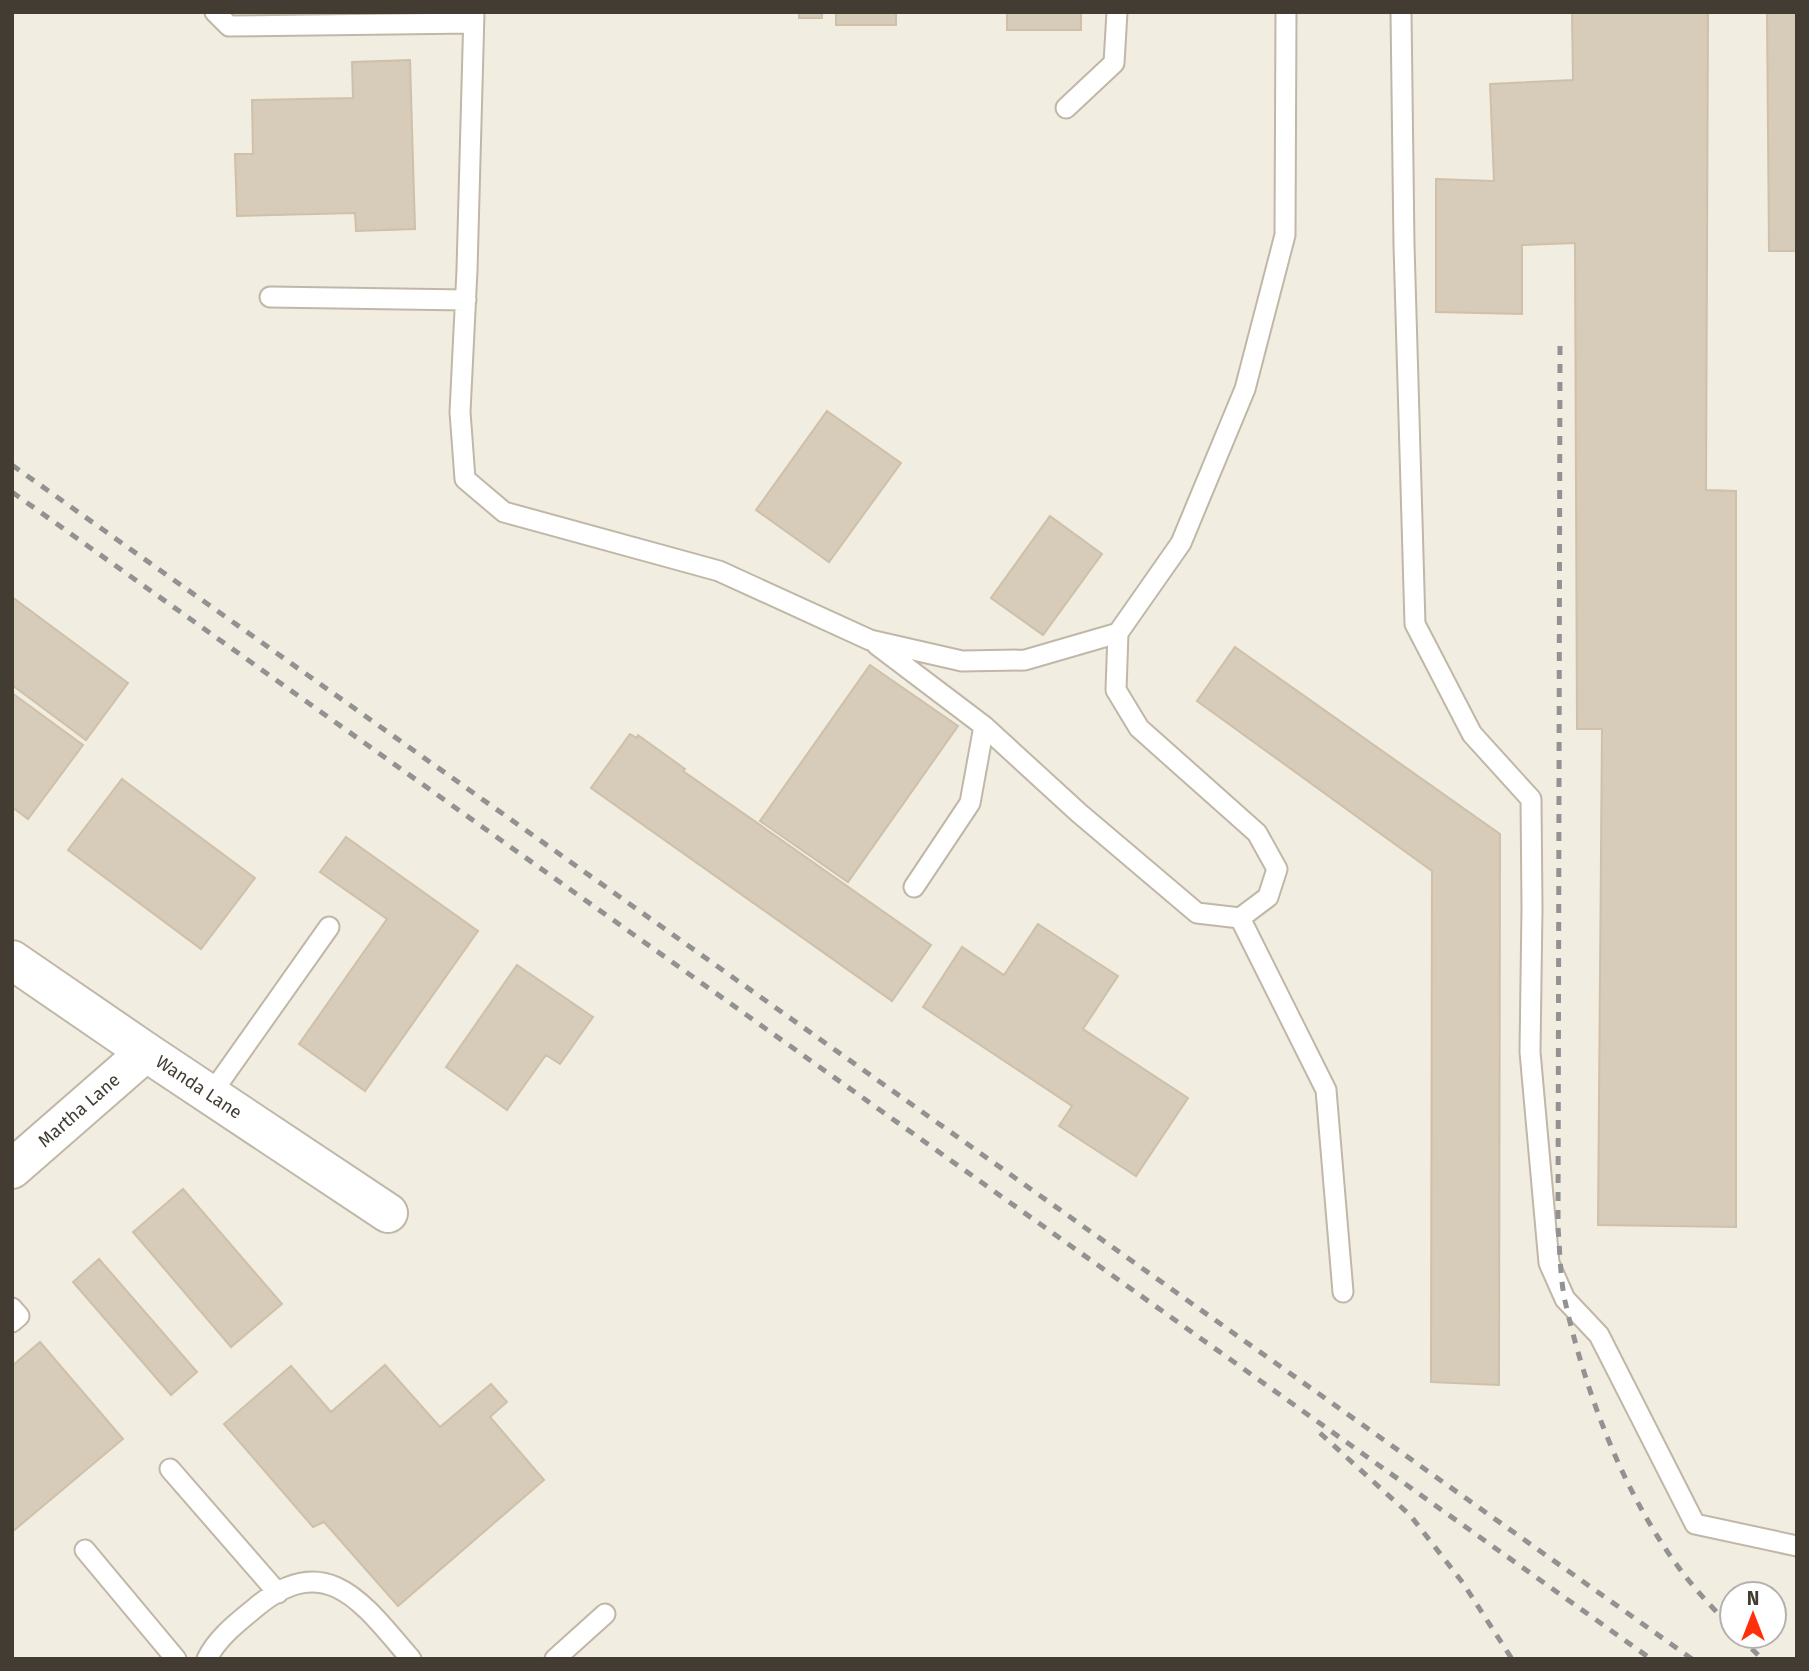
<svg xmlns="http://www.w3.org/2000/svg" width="1809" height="1671" viewBox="0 0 1809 1671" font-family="'Fira Sans',sans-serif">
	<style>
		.building { fill: #d7cbb9; stroke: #cfc0a9; stroke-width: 2 }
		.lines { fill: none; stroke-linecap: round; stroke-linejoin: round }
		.lane-casing { stroke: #c0b7a7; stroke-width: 23 }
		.street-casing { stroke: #c0b7a7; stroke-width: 42 }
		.lane { stroke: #fff; stroke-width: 19 }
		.street { stroke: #fff; stroke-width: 38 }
		.rail { stroke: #929292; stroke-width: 5; stroke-dasharray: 9 9; stroke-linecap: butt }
		.labels { text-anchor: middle; stroke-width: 7; stroke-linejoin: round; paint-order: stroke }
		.street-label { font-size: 18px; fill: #433c32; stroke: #fff }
	</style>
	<rect width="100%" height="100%" fill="#f2ede1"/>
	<path class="building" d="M799,12H822V18H799Z
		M836,12H896V25H836Z
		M1007,12H1081V30H1007Z
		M1572,12H1708L1706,490L1736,491V1227L1598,1225L1602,729H1577L1575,243L1522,245V314L1436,312V179L1494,181L1490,84L1573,80Z
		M1767,12H1797V251H1769Z
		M410,60L415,229L356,231L355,213L237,216L235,154H253L252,100L353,98L352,62Z
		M827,411L901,463L829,562L756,510Z
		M1050,516L1102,554L1043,635L991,598Z
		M12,597L128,683L86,740L12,685Z
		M1235,647L1500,834L1499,1385L1431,1382L1432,871L1197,701Z
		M870,665L958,726L848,882L760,821Z
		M12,693L83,745L28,819L12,807Z
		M630,734L637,738L638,735L685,769L683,771L931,945L892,1001L591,788Z
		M122,779L255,878L201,949L68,850Z
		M346,837L478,931L365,1091L299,1044L387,919L320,872Z
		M1038,924L1118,976L1083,1029L1188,1098L1136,1176L1059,1126L1072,1106L923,1007L962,947L1004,975Z
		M517,965L593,1017L560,1064L546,1055L507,1110L446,1067Z
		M183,1189L282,1304L231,1347L133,1232Z
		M99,1259L197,1372L171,1395L73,1282Z
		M40,1342L123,1439L12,1532V1366Z
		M385,1365L440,1427L491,1384L507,1402L490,1417L544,1480L398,1606L324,1522L313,1527L224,1424L291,1366L331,1412Z"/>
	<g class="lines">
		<g class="lane-casing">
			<path id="lane" d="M215,12L229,26L473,23
				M474,12L467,270L460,412L465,479L504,512L719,571L870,640L962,661L1025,660L1118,633L1181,543L1245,389L1285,235L1286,12
				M1401,12L1404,245L1415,624L1472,734L1531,799L1532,908L1530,1052L1549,1263L1565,1299L1599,1335L1695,1524L1797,1546
				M1066,108L1114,63L1117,12
				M270,297L466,300
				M877,645L984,726L970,803L914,887
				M984,726L1079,813L1197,913L1240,918L1268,897L1277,869L1257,833L1139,728L1116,690L1118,633
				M1240,918L1326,1090L1343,1292
				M211,1094L329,927
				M12,1308L19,1316L12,1322
				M170,1469L278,1593
				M85,1550L176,1659
				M207,1659C217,1638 237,1623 255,1608C327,1547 364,1605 411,1659
				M555,1659L605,1614"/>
		</g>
		<g class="street-casing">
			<g id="street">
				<path id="s1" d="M12,960L146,1052L388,1213"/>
				<path id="s2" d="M12,1169L146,1052"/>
			</g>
		</g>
		<use href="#lane" class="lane"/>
		<use href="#street" class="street"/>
		<path class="rail" d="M1560,346L1558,1227C1560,1251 1560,1277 1565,1301C1586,1395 1626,1501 1686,1577C1700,1595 1717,1612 1732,1629
			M12,465L1692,1659
			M12,492L1651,1659
			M1320,1433L1410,1515L1463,1583L1512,1659
			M1739,1636L1762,1659"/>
	</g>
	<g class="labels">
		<g class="street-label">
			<text dy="6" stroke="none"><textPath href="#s1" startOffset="226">Wanda Lane</textPath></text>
			<text dy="6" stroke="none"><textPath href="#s2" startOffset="89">Martha Lane</textPath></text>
		</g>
	</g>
	<rect width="1809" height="1671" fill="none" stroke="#433c32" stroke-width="28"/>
	<g transform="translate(1753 1615)"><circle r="33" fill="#ffffff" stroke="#b4b1ad" stroke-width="2"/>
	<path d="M0-5L12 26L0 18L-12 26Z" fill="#ff2f0b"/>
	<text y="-10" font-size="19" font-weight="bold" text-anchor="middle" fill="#433c32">N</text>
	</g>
</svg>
